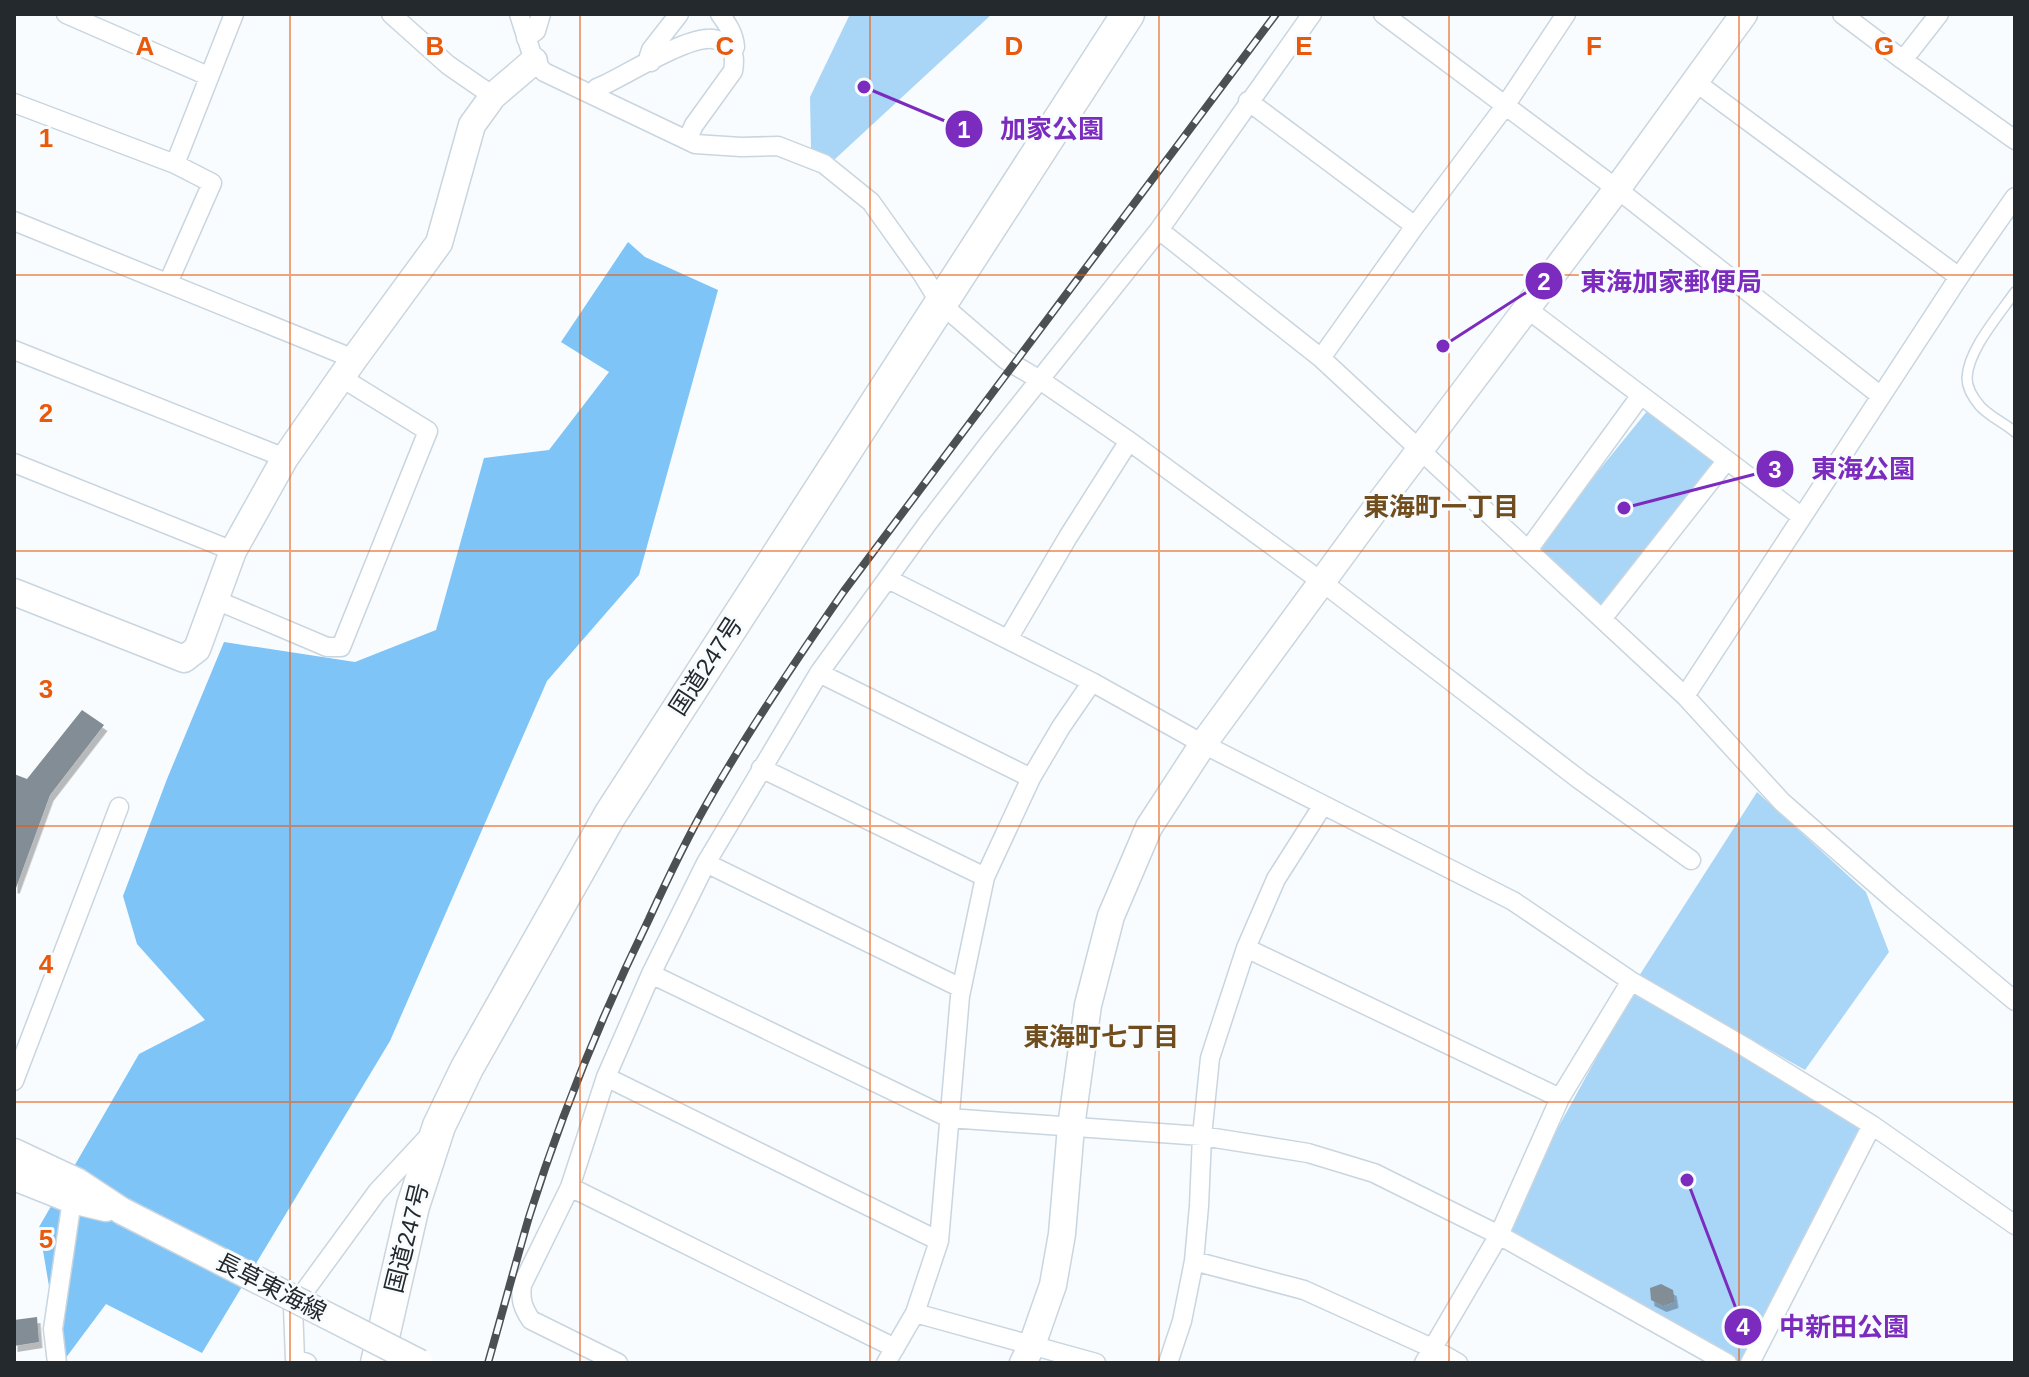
<svg xmlns="http://www.w3.org/2000/svg" width="2029" height="1377" viewBox="0 0 2029 1377" font-family="Arial,'Noto Sans JP',sans-serif">
	<style>
		.green { fill: #a9d6f7 }
		.forest { fill: #7ec4f6 }
		.building { fill: #828d96; filter: url(#shadow) }
		.lines { fill: none; stroke-linecap: round; stroke-linejoin: round }
		.lane-casing { stroke: #c9d5df; stroke-width: 12 }
		.street-casing { stroke: #c9d5df; stroke-width: 21 }
		.secondary-casing { stroke: #c9d5df; stroke-width: 29 }
		.highway-casing { stroke: #c9d5df; stroke-width: 35 }
		.lane { stroke: #fff; stroke-width: 9 }
		.street { stroke: #fff; stroke-width: 18 }
		.secondary { stroke: #fff; stroke-width: 26 }
		.highway { stroke: #fff; stroke-width: 32 }
		.rail-casing { stroke: #4b5053; stroke-width: 8 }
		.rail { stroke: #f9fcfe; stroke-width: 5; stroke-dasharray: 15; stroke-linecap: butt }
		.secondary-bridge-casing { stroke: #c9d5df; stroke-width: 29; stroke-linecap: butt }
		.secondary-bridge { stroke: #fff; stroke-width: 26 }
		.grid { fill: none; stroke: #e8590c; stroke-width: 2; stroke-opacity: 0.55 }
		.labels { text-anchor: middle; stroke-width: 6; stroke-linejoin: round; paint-order: stroke }
		.street-label { font-size: 24px; fill: #24292d; stroke: #f9fcfe }
		.neighbourhood-label { font-size: 26px; font-weight: bold; fill: #714d1d; stroke: #f9fcfe }
		.grid-label { font-size: 26px; text-anchor: middle; font-weight: bold; fill: #e8590c; stroke: #f9fcfe; stroke-width: 6; stroke-linejoin: round; paint-order: stroke }
		.leader { fill: none; stroke: #7b2cbf; stroke-width: 3 }
		.callout-dot { fill: #7b2cbf; stroke: #f9fcfe; stroke-width: 3 }
		.mark-label { font-size: 24px; text-anchor: middle; font-weight: bold; fill: #fff }
		.callout-label { font-size: 26px; text-anchor: middle; font-weight: bold; fill: #7b2cbf; stroke: #f9fcfe; stroke-width: 6; stroke-linejoin: round; paint-order: stroke }
	</style>
	<defs>
		<filter id="shadow"><feDropShadow dx="3.5" dy="6" stdDeviation="0" flood-color="#0004"/></filter>
	</defs>
	<rect width="100%" height="100%" fill="#f9fcfe"/>
	<path class="green" d="M850,14H992L834,160L811,148L810,97Z
		M1648,410L1716,462L1601,607L1531,554Z
		M1757,792L1866,892L1889,952L1805,1070L1639,976Z
		M1639,994L1872,1125L1750,1363H1727L1499,1235L1631,995Z"/>
	<path class="forest" d="M628,242L645,257L718,290L639,575L547,681L390,1041L202,1353L106,1304L62,1363L39,1227L139,1054L205,1020L137,944L123,896L167,779L224,642L355,662L436,630L484,458L549,450L609,372L561,342Z"/>
	<path class="building" d="M82,710L104,725L50,795L16,888L14,887V774L27,779Z
		M1661,1284L1673,1290L1675,1302L1663,1306L1651,1300L1650,1288Z
		M37,1317L39,1342L14,1346V1320Z"/>
	<g class="lines">
		<g class="lane-casing">
			<path id="lane" d="M2015,292C1999,315 1968,350 1967,378C1967,388 1974,399 1980,406C1989,416 2004,423 2015,432"/>
		</g>
		<g class="street-casing">
			<path id="street" d="M66,14L208,76
				M391,14L448,65L493,96
				M519,14L534,61L544,72L695,144L741,147L778,146L824,164L871,202L923,275L940,303L1006,360L1040,380L1129,441L1322,582L1580,780L1691,860
				M720,14C728,25 734,34 735,47L732,51
				M1383,14L1617,189L1881,396
				M1842,14L1903,60L2015,140
				M526,38L536,31L541,14
				M1903,60L1939,14
				M651,62L649,56L651,50L679,14
				M1694,81L1959,277
				M592,94L597,88L604,85C629,73 682,40 707,39C713,38 719,40 724,44C735,51 735,59 733,71L694,125L687,140
				M1248,101L1415,226
				M14,103L175,164L212,183L168,283
				M175,164L234,14
				M14,221L354,359
				M1159,230L1321,358L1685,696L1782,802L1894,900L2015,1001
				M1526,308L1802,517
				M14,350L285,458
				M1321,358L1415,226L1505,106L1566,14
				M14,463L233,551
				M1528,550L1641,395
				M888,579L1092,682L1203,744L1513,901L1631,981L1745,1047L1872,1125L2015,1225
				M216,600L327,647H341L428,431L342,378
				M1602,619L1727,460
				M1008,639L1068,537L1129,441
				M819,673L1031,778
				M1685,696L1959,277L2015,197
				M761,768L985,877
				M706,863L961,988
				M1246,948L1560,1098L1499,1235L1424,1363
				M651,974L949,1118L1202,1136L1308,1153L1374,1173L1499,1235L1727,1363
				M606,1077L939,1241
				M14,1081L119,807
				M1560,1098L1631,981
				M570,1187L895,1348
				M1194,1261L1304,1290L1432,1348L1458,1363
				M915,1313L1096,1363
				M57,1363L53,1329L72,1200
				M307,1363L295,1359L293,1307L377,1192L430,1135
				M618,1363L531,1320C523,1308 520,1300 522,1285L570,1187L606,1077L651,974L706,863L819,673L927,524L990,442L1159,230L1312,14
				M886,1363L915,1313L939,1241L960,996L985,877L1031,778L1061,727L1092,682
				M1168,1363L1182,1321L1194,1261L1199,1206L1202,1136L1210,1058L1246,948L1276,879L1323,805
				M1750,1363L1872,1125"/>
		</g>
		<g class="secondary-casing">
			<path id="secondary" d="M14,592L184,659L197,649L233,551L285,458L354,359L439,243L472,125L493,96L534,61
				M14,1152L78,1182L122,1211
				M14,1177L72,1200L106,1208
				M1023,1363L1032,1345L1053,1285L1062,1234L1071,1127L1088,1005L1111,916L1149,827L1203,744L1382,500L1617,189L1744,14"/>
		</g>
		<g class="highway-casing">
			<path id="highway" d="M377,1363L413,1206L439,1126L467,1068L610,815L1128,14"/>
		</g>
		<use href="#lane" class="lane"/>
		<use href="#street" class="street"/>
		<use href="#secondary" class="secondary"/>
		<use href="#highway" class="highway"/>
		<g class="rail-casing">
			<path id="rail" d="M488,1363C502,1314 515,1265 529,1217C561,1115 602,1015 649,919C667,880 685,842 706,805C748,731 796,660 844,591L1276,14"/>
		</g>
		<use href="#rail" class="rail"/>
		<g class="secondary-bridge-casing">
			<path id="secondary-bridge" d="M122,1211L420,1363"/>
		</g>
		<use href="#secondary-bridge" class="secondary-bridge"/>
	</g>
	<path class="grid" d="M290,14V1363M580,14V1363M870,14V1363M1159,14V1363M1449,14V1363M1739,14V1363M14,275H2015M14,551H2015M14,826H2015M14,1102H2015"/>
	<g class="labels">
		<g class="street-label">
			<text transform="translate(706 666) rotate(-57)" y="8">国道247号</text>
			<text transform="translate(407 1238) rotate(-76)" y="8">国道247号</text>
			<text transform="translate(271 1287) rotate(27)" y="8">長草東海線</text>
		</g>
		<g class="neighbourhood-label">
			<text x="1441" y="516">東海町一丁目</text>
			<text x="1101" y="1046">東海町七丁目</text>
		</g>
	</g>
	<g class="grid-label">
		<text x="145" y="55">A</text>
		<text x="435" y="55">B</text>
		<text x="725" y="55">C</text>
		<text x="1014" y="55">D</text>
		<text x="1304" y="55">E</text>
		<text x="1594" y="55">F</text>
		<text x="1884" y="55">G</text>
		<text x="46" y="147">1</text>
		<text x="46" y="422">2</text>
		<text x="46" y="698">3</text>
		<text x="46" y="973">4</text>
		<text x="46" y="1248">5</text>
	</g>
	<path class="leader" d="M864 87L964 129M1443 346L1544 281M1624 508L1775 469M1687 1180L1743 1327"/>
	<g class="callout-dot">
		<circle cx="864" cy="87" r="8"/>
		<circle cx="1443" cy="346" r="8"/>
		<circle cx="1624" cy="508" r="8"/>
		<circle cx="1687" cy="1180" r="8"/>
		<circle cx="964" cy="129" r="20"/>
		<circle cx="1544" cy="281" r="20"/>
		<circle cx="1775" cy="469" r="20"/>
		<circle cx="1743" cy="1327" r="20"/>
	</g>
	<g class="mark-label">
		<text x="964" y="138">1</text>
		<text x="1544" y="290">2</text>
		<text x="1775" y="478">3</text>
		<text x="1743" y="1335">4</text>
	</g>
	<g class="callout-label">
		<text x="1052" y="138">加家公園</text>
		<text x="1671" y="291">東海加家郵便局</text>
		<text x="1863" y="478">東海公園</text>
		<text x="1844" y="1336">中新田公園</text>
	</g>
	<rect width="2029" height="1377" fill="none" stroke="#24292d" stroke-width="32"/>
</svg>
